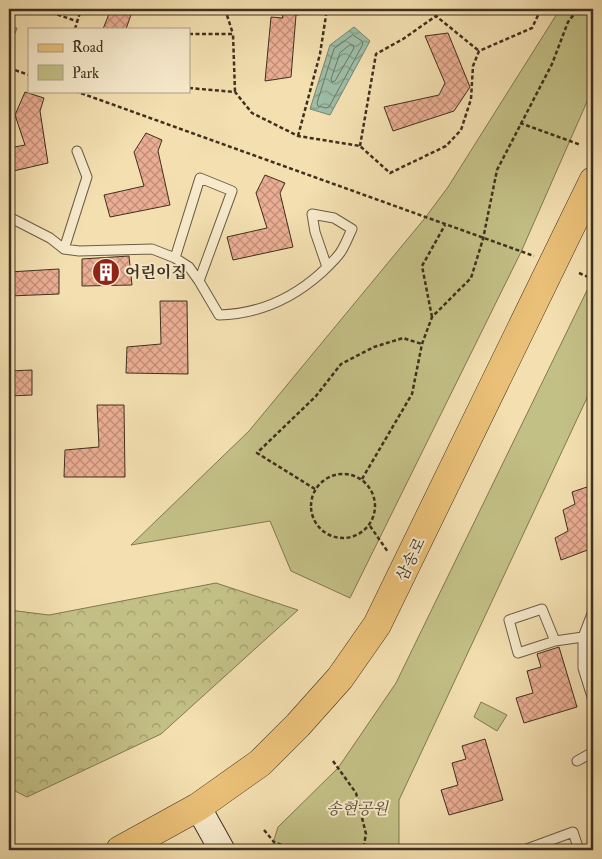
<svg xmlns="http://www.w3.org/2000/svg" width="602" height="859" viewBox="0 0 602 859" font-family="'IM FELL Double Pica','Noto Serif KR',serif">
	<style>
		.forest { fill: url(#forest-crowns); stroke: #817852 }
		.green { fill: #c3c086; stroke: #817852 }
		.water { fill: url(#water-waves); stroke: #778570 }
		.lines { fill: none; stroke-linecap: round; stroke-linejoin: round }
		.shore { stroke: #6e7662; stroke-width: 1 }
		.building { fill: url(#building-cross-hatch); stroke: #3f301e }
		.service-casing { stroke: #6c5c42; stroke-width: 11 }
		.secondary-casing { stroke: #3f301e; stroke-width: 27 }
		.primary-casing { stroke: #3f301e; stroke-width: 29 }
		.path { stroke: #3f301e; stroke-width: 2.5; stroke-dasharray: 4 2.5; stroke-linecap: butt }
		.service { stroke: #f7eacc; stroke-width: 9 }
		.secondary { stroke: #f7eacc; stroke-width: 25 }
		.primary { stroke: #eac078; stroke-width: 28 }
		.labels { text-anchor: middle; stroke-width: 4; stroke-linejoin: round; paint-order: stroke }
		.poi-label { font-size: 16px; font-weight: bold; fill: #3f301e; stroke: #f7eacc; text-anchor: start }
		.street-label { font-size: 16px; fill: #3f301e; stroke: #f7eacc }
		.park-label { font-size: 16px; font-style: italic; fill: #594d33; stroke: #f7eacc }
	</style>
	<defs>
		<pattern id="forest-crowns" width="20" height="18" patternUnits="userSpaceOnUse" patternTransform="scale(1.25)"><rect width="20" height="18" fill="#c3c086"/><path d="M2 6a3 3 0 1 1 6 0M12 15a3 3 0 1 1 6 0" fill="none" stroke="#a09c6d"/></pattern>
		<pattern id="water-waves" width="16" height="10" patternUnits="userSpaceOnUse" patternTransform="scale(1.25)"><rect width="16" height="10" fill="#9dbda6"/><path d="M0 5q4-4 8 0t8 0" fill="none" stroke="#819a87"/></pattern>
		<pattern id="building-cross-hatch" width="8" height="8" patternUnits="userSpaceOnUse" patternTransform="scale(1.25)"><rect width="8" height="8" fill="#ebae94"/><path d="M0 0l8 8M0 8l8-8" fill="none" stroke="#c08e78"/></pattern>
	</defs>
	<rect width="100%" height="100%" fill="#f3dfb0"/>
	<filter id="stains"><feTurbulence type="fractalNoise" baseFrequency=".004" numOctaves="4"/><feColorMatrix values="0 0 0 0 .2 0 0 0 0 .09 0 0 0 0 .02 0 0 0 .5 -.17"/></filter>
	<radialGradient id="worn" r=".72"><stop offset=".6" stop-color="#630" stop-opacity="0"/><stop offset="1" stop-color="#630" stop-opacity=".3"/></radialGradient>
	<path class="forest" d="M216,583L298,610L161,734L27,797L9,788V610L49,615Z"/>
	<path class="green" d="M560,9H593V88L521,252L350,598L291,571L270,521L131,545L249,431L425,218L448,187Z
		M9,26L17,28L10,47L9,46Z
		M593,278V385L399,800V850H271L278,827L338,768L396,683Z
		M481,702L507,715L497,731L474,717Z"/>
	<path class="water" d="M354,27L370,41L330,115L310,109L330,45Z"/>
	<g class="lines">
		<path class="shore" d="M353,35L362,41L363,44L329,107L326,108L318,106L317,103L334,49Z
			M350,45H353L354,48L335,81L332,82L331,79L340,53Z"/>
	</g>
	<path class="building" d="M111,9H133L126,29H103Z
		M280,9H314L315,13L296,15L291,77L265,81L271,17L283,18Z
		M448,33L470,87L454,111L393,131L384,107L439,95L445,83L425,36Z
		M25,92L44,98L40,111L48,163L9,172V148L25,145L15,115Z
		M146,133L162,140L158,151L170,205L110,217L104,195L144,186L134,152Z
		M265,175L285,183L280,193L293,247L233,260L227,237L267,228L256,193Z
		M129,256L132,285L82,286V259Z
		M59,269V294L9,296V272Z
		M160,301H187L188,374L126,373L127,347L161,344Z
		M32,370V395L9,396V371Z
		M97,405H124L125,477H64L65,450L99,447Z
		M593,485V548L561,560L555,538L568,531L563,510L575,504L572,492Z
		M559,647L577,707L524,723L516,698L533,693L527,671L541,667L537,654Z
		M485,739L503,800L449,815L441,790L458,785L452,763L466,759L462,746Z"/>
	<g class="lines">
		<g class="service-casing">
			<path id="service" d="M9,217L50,238L64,249L79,251L152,249L175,258L189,267L199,281L219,315C258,314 292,299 321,273C327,267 335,260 340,253C345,246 348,237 352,229L334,218L312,214L315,232L327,267
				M64,249L87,177L77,151
				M175,258L200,178L232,191L199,281
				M593,611L583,637V668L593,700
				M555,641L542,609L509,620L518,653L555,641L583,637
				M577,761L593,752
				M524,850L573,832L579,850"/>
		</g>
		<g class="secondary-casing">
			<path id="secondary" d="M198,807L222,850"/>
		</g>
		<g class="primary-casing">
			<path id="primary" d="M120,850L198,807L260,763L298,725L340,678L377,625L593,181"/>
		</g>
		<path class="path" d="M55,9L56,14L76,21
			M225,9L233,34
			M436,16L438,9
			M75,29L81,9
			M189,34H233L235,92
			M9,68L29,75
			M189,88L235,92L252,113L298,136L360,146L390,173L446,146L461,130L471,99L473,66L479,51L532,28L541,9
			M75,91L534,256
			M520,123L581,145
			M298,136L320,54L327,9
			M360,146L376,54L403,39L436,16L479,51
			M579,273L593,279
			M432,317L422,266L445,225
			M311 506a32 32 0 1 1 64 0a32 32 0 1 1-64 0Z
			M362,479L412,394L422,344L432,317L471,278L483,239L497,170L552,64L568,22L578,9
			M315,489L257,453L316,396L341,364L374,347L403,338L422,344
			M370,526L388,552
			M333,761L356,793L366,834L363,850
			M264,830L274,842L296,850"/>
		<use href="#service" class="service"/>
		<use href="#secondary" class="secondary"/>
		<use href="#primary" class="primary"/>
	</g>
	<defs>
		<g id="building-disc" transform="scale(1.4375)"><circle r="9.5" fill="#8f2418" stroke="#f7eacc"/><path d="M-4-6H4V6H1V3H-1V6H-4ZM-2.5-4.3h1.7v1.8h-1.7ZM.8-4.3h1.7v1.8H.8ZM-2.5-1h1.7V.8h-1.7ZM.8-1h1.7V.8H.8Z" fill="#fff"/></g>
	</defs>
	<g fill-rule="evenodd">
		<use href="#building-disc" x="106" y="272"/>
	</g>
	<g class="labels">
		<g class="poi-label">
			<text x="125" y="278">어린이집</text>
		</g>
		<g class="street-label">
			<text transform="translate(410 559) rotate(-64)" y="6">삼송로</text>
		</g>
		<g class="park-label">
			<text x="357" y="814">송현공원</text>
		</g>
	</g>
	<rect width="602" height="859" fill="none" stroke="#f3dfb0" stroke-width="30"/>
	<rect x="10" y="10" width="582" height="839" fill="none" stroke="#3f301e" stroke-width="2.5"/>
	<rect x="15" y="15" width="572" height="829" fill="none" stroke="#3f301e"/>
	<rect x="28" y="28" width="162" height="65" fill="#f7eacc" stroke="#ada086"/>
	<rect x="38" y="44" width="25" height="8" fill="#eac078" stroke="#ada086"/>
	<text x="72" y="52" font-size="15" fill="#3f301e">Road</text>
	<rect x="38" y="65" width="25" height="15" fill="#c3c086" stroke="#ada086"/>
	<text x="72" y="78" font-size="15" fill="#3f301e">Park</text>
	<rect width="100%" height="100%" filter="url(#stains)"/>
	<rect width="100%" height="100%" fill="url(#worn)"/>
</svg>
